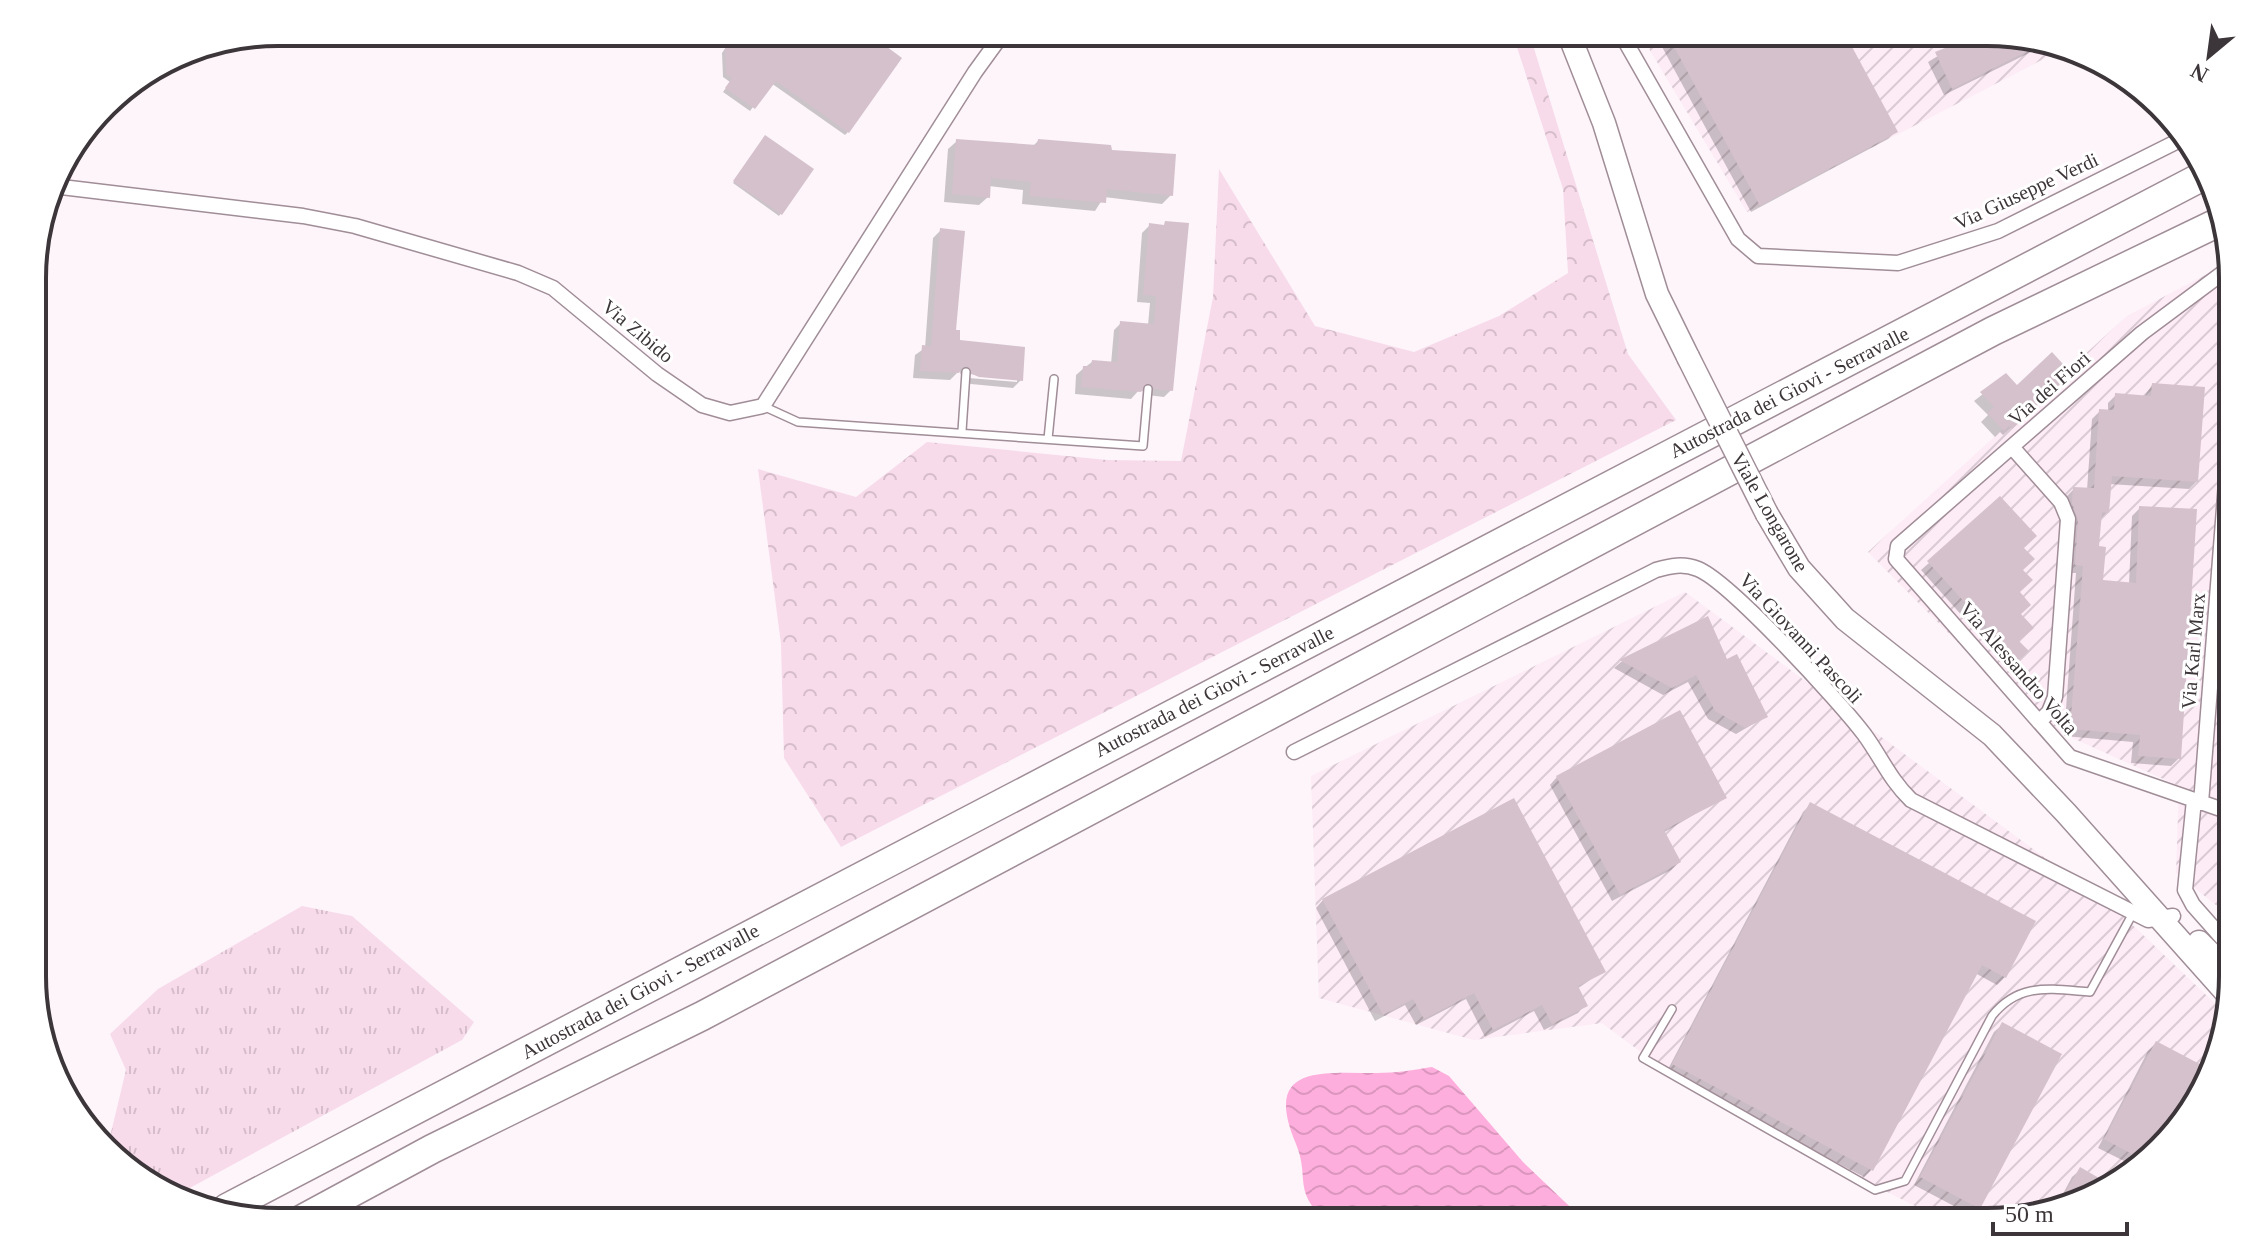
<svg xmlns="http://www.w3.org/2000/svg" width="2265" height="1254" viewBox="0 0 2265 1254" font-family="Georgia,serif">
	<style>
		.industrial { fill: url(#industrial-furrows) }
		.grass { fill: url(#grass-tufts) }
		.forest { fill: url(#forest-crowns) }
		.water { fill: url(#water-waves) }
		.shadow { fill: #0003; fill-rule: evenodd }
		.building { fill: #d5c1cc }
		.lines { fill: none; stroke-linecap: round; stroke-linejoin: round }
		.service-casing { stroke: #a08d97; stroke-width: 10 }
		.minor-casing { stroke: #a08d97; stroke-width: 17 }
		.secondary-casing { stroke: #a08d97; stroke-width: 25 }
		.motorway-casing { stroke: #a08d97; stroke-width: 31 }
		.service { stroke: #fff; stroke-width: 7 }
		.minor { stroke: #fff; stroke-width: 14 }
		.secondary { stroke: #fff; stroke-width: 22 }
		.motorway { stroke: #fff; stroke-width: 28 }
		.secondary-bridge-casing { stroke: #a08d97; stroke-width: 25; stroke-linecap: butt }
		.secondary-bridge { stroke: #fff; stroke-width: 22 }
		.labels { text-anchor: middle; stroke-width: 6; stroke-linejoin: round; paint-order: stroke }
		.street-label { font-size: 20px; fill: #3c3539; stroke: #fff }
		.rim { fill: none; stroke: #3c3539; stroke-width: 4 }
	</style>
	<defs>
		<pattern id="industrial-furrows" width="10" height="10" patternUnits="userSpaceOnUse" patternTransform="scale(2)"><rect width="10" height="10" fill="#fdebf5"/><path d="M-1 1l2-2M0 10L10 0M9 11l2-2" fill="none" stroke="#dacad3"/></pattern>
		<pattern id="grass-tufts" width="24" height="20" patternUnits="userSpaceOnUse" patternTransform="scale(2)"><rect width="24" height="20" fill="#f8dbeb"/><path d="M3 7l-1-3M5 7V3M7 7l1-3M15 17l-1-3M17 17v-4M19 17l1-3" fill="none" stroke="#d6bdca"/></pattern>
		<pattern id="forest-crowns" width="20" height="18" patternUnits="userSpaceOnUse" patternTransform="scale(2)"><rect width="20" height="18" fill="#f8dbeb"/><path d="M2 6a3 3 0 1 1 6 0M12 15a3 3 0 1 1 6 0" fill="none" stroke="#d6bdca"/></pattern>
		<pattern id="water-waves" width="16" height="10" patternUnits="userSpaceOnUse" patternTransform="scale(2)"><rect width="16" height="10" fill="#feaedd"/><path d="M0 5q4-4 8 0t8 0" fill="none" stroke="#db96be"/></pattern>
	</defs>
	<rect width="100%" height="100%" fill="#fdf5fa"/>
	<path class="industrial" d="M1639,32H1987L2059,51L1747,212Z
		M2232,261V918L2176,873L2179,786L2037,722L1868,552L2127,316Z
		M1685,592L2121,914L2226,1014L2200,1098L2123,1181L2002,1221L1946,1222L1697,1094L1602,1023L1474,1040L1319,998L1311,776Z"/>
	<path class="grass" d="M302,906L352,916L474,1022L462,1040L177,1195L156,1189L108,1145L126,1070L110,1034L158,989Z"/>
	<path class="forest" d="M1512,32H1529L1628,354L1676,420L841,847L784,758L781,644L758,469L856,497L927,442L1107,460L1181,461L1213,297L1219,169L1315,326L1414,352L1499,316L1568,273L1563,189Z"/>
	<path class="water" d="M1432,1067L1449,1076L1523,1162L1586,1222H1327C1292,1191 1310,1178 1296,1144C1262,1064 1321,1073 1377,1073C1395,1073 1414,1070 1432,1067Z"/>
	<path class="shadow" d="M736,32L848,132L845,135L771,83L750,111L723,92L730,82L723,77L722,53Z
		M1654,32H1841L1895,132L1888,139L1751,212Z
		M1951,32H1987L2041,47L1944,95L1928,62L1956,45Z
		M766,137L812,170L779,216L733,183Z
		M957,141L1033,146L1038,141L1110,152L1171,195L1162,204L1104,197L1095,211L1022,204L1023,190L989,186L988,197L979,205L944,202L948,149Z
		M1150,225L1171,390L1164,397L1147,395L1140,389L1131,399L1075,394L1076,375L1084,368L1092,362L1111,364L1114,330L1121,323L1148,325L1150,303L1137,302L1142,233Z
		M941,230L958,342L1021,380L1013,388L971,384L965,382L959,371L950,380L913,378L915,355L925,348L933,238ZM969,374L1017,378V382L969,378Z
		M2069,374L2003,435L2000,432L1995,437L1981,422L1988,415L1974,401L2006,376L2017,387Z
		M2152,385L2197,481L2189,489L2109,484L2107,512L2099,520L2097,548L2101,582L2129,584L2132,516L2140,508L2179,758L2171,766L2131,763L2133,742L2064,736L2076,573H2068L2066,497L2074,489L2087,490L2092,419L2100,411L2108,412V403L2116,395L2144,397Z
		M1929,563L2021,570L2017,641L2026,651L2009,668L1921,570Z
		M2232,610V692H2229Z
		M1707,619L1726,662L1765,717L1736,734L1708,719L1688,682L1663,695L1614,668L1621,662Z
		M1557,777L1724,797L1663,833L1679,862L1671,870L1612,901L1550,785Z
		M1811,804L2005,977L1997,985L1975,973L1871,1170L1864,1177L1666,1073L1803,812Z
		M1323,900L1603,971L1577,989L1585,1005L1578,1013L1544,1030L1534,1011L1485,1037L1466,999L1416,1025L1405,1005L1375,1021L1316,908Z
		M2002,1025L1978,1207L1971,1215L1914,1185L1994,1032Z
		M2156,1044L2208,1071L2200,1098L2136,1167L2098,1148L2148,1051Z
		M2080,1170L2109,1186L2058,1203L2072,1177Z"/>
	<path class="building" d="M735,32H867L902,58L849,133L776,81L755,109L725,88L732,78L726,74L725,47Z
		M1666,32H1844L1898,132L1760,206Z
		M1961,32H1987L2038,46L1952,89L1935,52L1965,40Z
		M765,135L814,169L782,215L733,181Z
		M956,139L1037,145L1038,139L1111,145L1112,150L1176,154L1173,196L1107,189L1106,203L1029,196L1031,182L991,178L990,198L952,194Z
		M1165,221L1189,223L1173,391L1154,389L1148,383L1141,392L1081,387L1083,366H1091L1092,360L1117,362L1120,321L1154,324L1156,296L1143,295L1149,223L1164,225Z
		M940,228L965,231L956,330H960V340L1025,347L1023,381L979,377L972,374L967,366L961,368L959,373L920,371L922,345L931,346Z
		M2052,352L2072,374L2012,429L2009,426L2004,431L1987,413L1994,407L1980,392L2006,373L2017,385Z
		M2152,383L2205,387L2198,482L2112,476L2109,513L2102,512L2099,546L2106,547L2103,580L2136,583L2139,506L2197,509L2181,759L2138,756L2140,735L2070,729L2083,566L2075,565L2078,520L2072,503L2073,487L2094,488L2099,409L2114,410L2115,393L2151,396Z
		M2000,496L2037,536L2024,548L2035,559L2023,570L2033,580L2020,592L2031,605L2021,614L2034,628L2019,641L2029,651L2018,661L1927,561Z
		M1708,616L1727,659L1737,654L1768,717L1745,728L1715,711L1696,675L1672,688L1619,660Z
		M1680,710L1727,798L1664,830L1681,862L1620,895L1556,776Z
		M1514,798L1606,972L1578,986L1588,1006L1552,1024L1542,1005L1493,1030L1474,993L1424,1019L1413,999L1383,1015L1322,899Z
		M1810,802L2036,921L2006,978L1982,965L1873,1171L1672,1064Z
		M2002,1022L2062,1054L1980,1209L1920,1177Z
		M2156,1041L2209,1069L2200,1098L2143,1160L2104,1139Z
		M2080,1167L2111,1185L2060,1202Z"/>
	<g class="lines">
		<g class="service-casing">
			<path id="service" d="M763,406L798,422L1143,446L1148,389
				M962,431L966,372
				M1048,439L1054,379
				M1672,1009L1643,1058L1875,1190L1905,1181L1992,1016C2019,982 2050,989 2090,992L2133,913"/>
		</g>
		<g class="minor-casing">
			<path id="minor" d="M1620,32L1738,239L1758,256L1898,263L1998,231L2186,137
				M53,186L303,216L355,226L518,273L553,288L657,374L702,405L730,413L763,406L975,72L1004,32
				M2232,266L2142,333L1898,546L1896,559L2070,757L2232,813
				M2012,447L2061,502L2068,519L2055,697L2049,712L2039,722
				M1294,752L1656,570C1670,566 1683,563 1698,569C1730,582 1840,702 1864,734C1881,757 1890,780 1911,800L2148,920L2173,916
				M2194,800L2185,890L2193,905L2232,949
				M2201,803L2232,406"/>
		</g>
		<g class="secondary-casing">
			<path id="secondary" d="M1568,32L1604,123L1657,294L1688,357
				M1767,514L1799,568L1845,619L1992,735L2066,813L2231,998
				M2199,942L2232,975"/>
		</g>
		<g class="motorway-casing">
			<path id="motorway" d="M227,1208L2203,176
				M297,1222L432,1149L702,1016L1993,331L2219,222"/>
		</g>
		<use href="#service" class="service"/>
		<use href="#minor" class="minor"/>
		<use href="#secondary" class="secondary"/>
		<use href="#motorway" class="motorway"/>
		<g class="secondary-bridge-casing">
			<path id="secondary-bridge" d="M1688,357L1767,514"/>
		</g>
		<use href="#secondary-bridge" class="secondary-bridge"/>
	</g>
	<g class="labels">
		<g class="street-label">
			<text transform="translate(2026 191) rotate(-25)" y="7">Via Giuseppe Verdi</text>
			<text transform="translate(638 331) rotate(40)" y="7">Via Zibido</text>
			<text transform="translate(2049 388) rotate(-41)" y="7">Via dei Fiori</text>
			<text transform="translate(1789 392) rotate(-27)" y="7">Autostrada dei Giovi - Serravalle</text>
			<text transform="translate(1770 512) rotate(60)" y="7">Viale Longarone</text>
			<text transform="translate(1801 638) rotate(47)" y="7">Via Giovanni Pascoli</text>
			<text transform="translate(2193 651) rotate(-85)" y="7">Via Karl Marx</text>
			<text transform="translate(2019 668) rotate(49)" y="7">Via Alessandro Volta</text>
			<text transform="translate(1214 691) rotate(-27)" y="7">Autostrada dei Giovi - Serravalle</text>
			<text transform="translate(640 991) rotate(-28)" y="7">Autostrada dei Giovi - Serravalle</text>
		</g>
	</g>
	<path d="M0 0H2265V1254H0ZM278 46H1987A232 232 0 0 1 2219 278V976A232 232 0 0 1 1987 1208H278A232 232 0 0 1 46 976V278A232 232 0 0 1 278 46Z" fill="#fff" fill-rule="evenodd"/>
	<path class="rim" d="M278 46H1987A232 232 0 0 1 2219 278V976A232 232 0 0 1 1987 1208H278A232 232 0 0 1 46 976V278A232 232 0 0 1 278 46Z"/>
	<g transform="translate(2209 56) rotate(209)" stroke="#ffffff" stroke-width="6" paint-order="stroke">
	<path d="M0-6L14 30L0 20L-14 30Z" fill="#3c3539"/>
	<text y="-12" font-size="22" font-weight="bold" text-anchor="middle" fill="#3c3539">N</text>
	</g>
	<path d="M1993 1222v12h134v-12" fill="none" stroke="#3c3539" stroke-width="4"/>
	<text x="2005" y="1222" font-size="24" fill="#3c3539" stroke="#ffffff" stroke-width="6" paint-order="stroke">50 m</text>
</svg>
